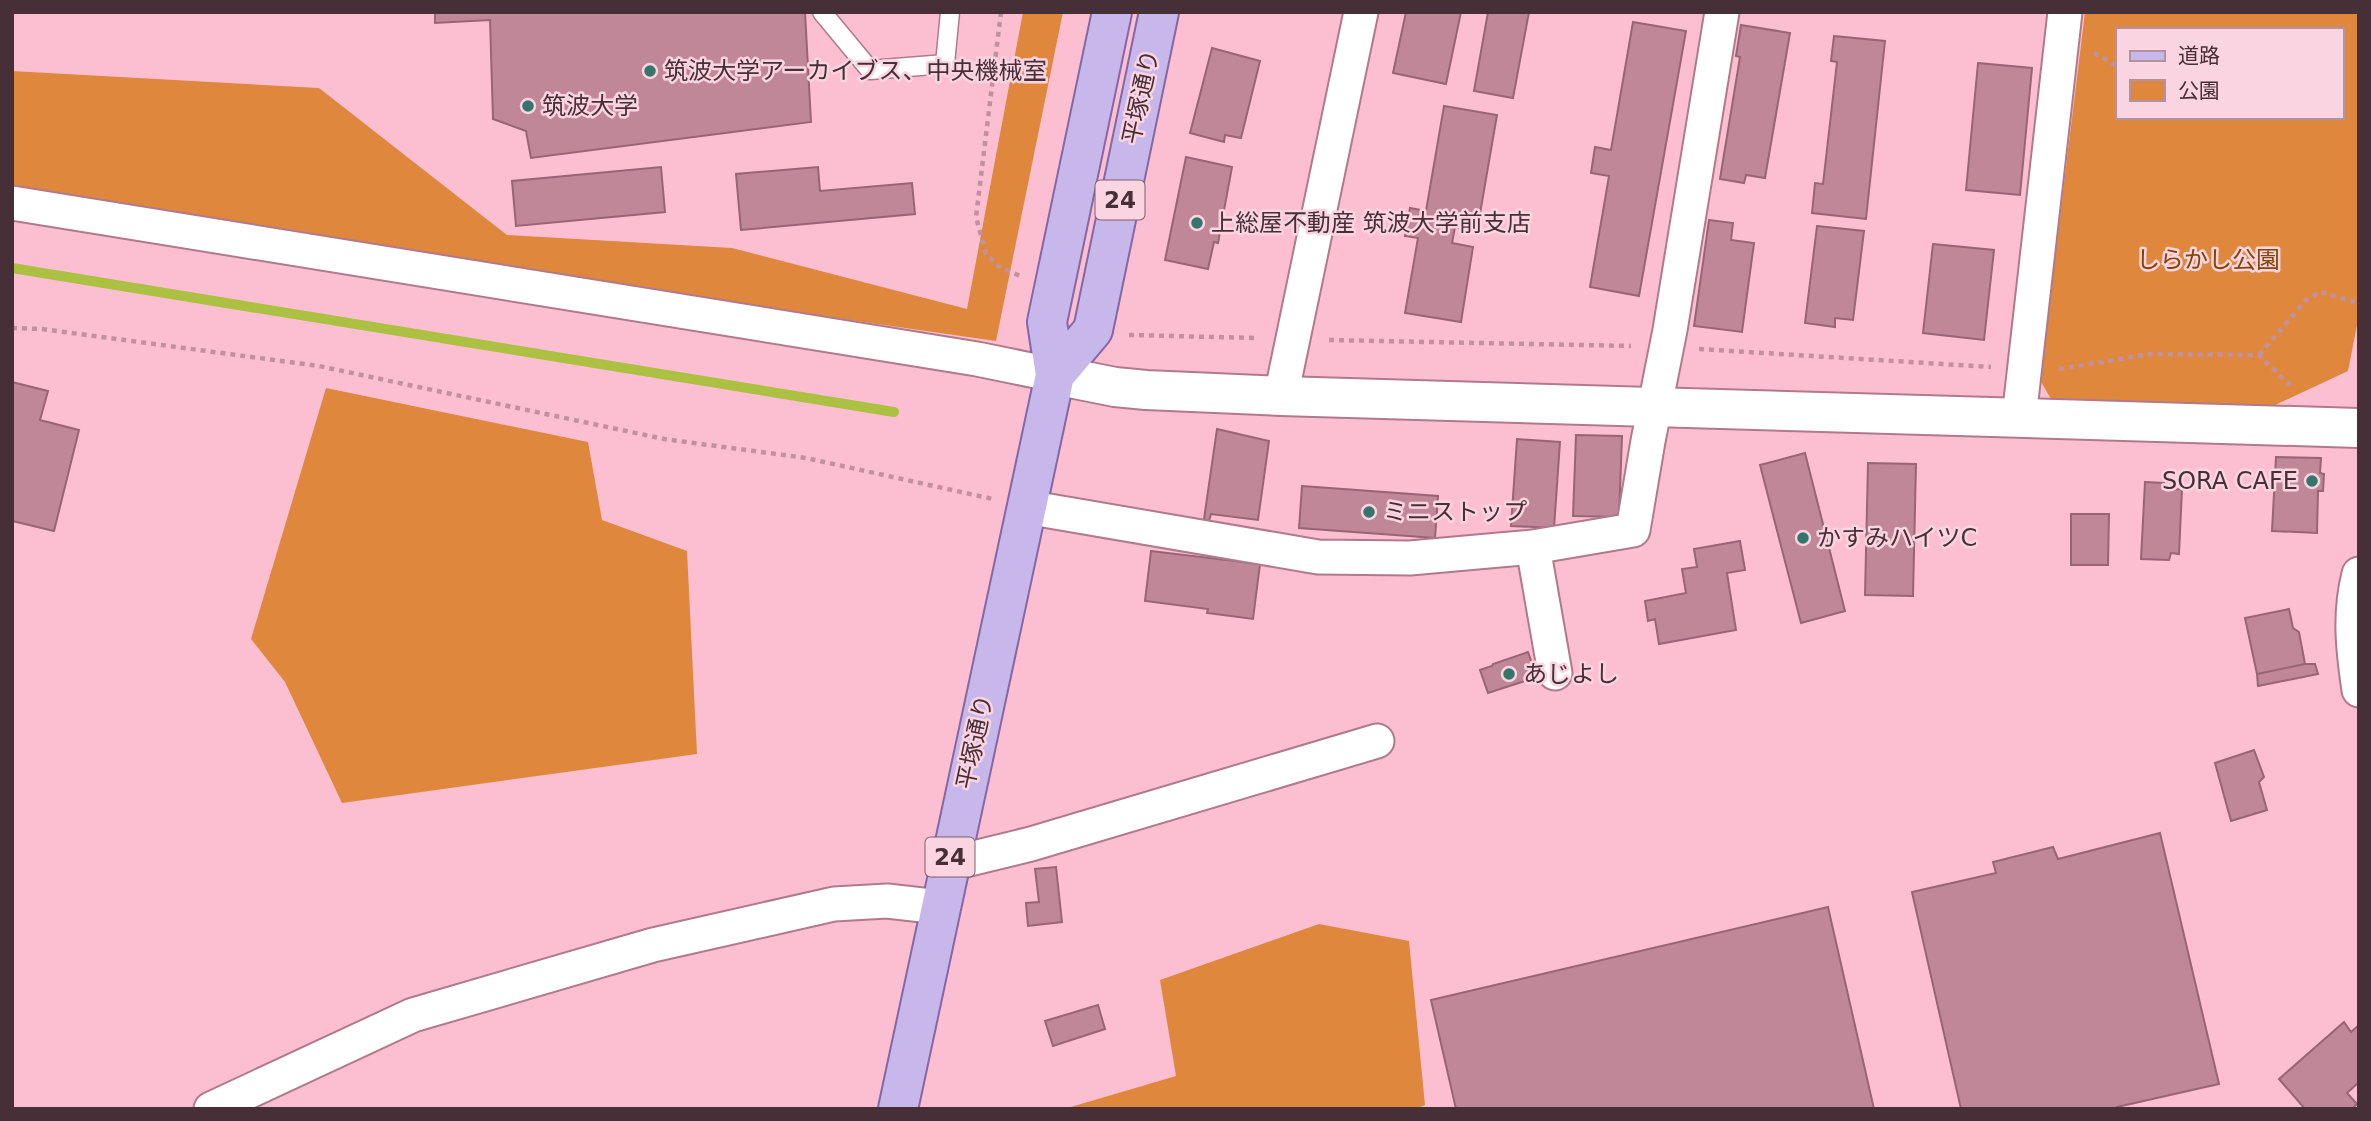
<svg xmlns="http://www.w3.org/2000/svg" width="2371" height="1121" viewBox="0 0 2371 1121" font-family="'DejaVu Sans','Noto Sans JP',sans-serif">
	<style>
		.green { fill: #df883d; fill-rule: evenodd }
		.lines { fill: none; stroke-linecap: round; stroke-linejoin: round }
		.stream { stroke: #acc042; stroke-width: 10 }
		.building { fill: #c08799; stroke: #996476; stroke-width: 2 }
		.lane-casing { stroke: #b1798c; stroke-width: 21 }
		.street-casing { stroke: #b1798c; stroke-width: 37 }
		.secondary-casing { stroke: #b1798c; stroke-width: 42 }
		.primary-casing { stroke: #8368a3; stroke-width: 42 }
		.path { stroke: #c291a0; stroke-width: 4.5; stroke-dasharray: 5 5; stroke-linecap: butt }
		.lane { stroke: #fff; stroke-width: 18 }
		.street { stroke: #fff; stroke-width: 33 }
		.secondary { stroke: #fff; stroke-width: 38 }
		.primary { stroke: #c8b7eb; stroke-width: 38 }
		.poi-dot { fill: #34776a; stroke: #fad4e0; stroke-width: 2.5 }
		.labels { text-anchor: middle; stroke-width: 5; stroke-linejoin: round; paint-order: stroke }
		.shield { fill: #fad4e0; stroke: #7d606a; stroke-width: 2 }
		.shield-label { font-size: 23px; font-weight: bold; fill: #472f37 }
		.poi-label { font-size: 24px; fill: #472f37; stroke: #fad4e0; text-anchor: start }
		.street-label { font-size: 24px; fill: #472f37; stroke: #fad4e0 }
		.park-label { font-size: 24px; fill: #834503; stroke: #fad4e0 }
	</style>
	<rect width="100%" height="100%" fill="#fcbfd2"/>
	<path class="green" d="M1023,12H1063L996,341L12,200V71L319,88L507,235L732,248L967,309Z
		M2085,12L2359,13V315L2348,371L2273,406L2051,399L2040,380ZM2117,30H2341V117H2117Z
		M326,388L588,442L602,520L687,551L697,754L342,803L285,682L251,639Z
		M1319,924L1409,941L1425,1105L1415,1109H1064L1176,1076L1160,980Z"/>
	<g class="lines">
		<path class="stream" d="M12,268L894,412"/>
	</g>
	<path class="building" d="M435,12H805L811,122L531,158L526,131L493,119L490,20L435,23Z
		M1406,12H1461L1446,84L1393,73Z
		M1488,12H1529L1513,98L1474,91Z
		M1633,22L1686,31L1639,296L1590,287L1609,176L1591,173L1595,147L1611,150Z
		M1741,25L1790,33L1765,178L1746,175L1744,183L1720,179L1740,57L1736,56Z
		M1834,36L1885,41L1866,219L1812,213L1815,183L1823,184L1837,62L1831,61Z
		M1212,48L1260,61L1241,138L1225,135L1224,142L1190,133Z
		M1978,63L2032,68L2020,195L1966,190Z
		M1444,106L1497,115L1477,231L1455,227L1452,243L1473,247L1461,322L1405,313L1418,238L1405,236L1410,208L1426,211Z
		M1186,157L1232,167L1218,243L1214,242L1208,269L1165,260Z
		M661,167L665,212L516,226L512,181Z
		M818,167L820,191L912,183L915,214L741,230L736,174Z
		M1709,220L1733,223L1731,240L1754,243L1742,332L1694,326Z
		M1817,226L1864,231L1853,320L1835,318V327L1805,323Z
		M1933,244L1994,250L1984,340L1923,333Z
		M12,382L48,391L40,420L79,430L54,531L12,521Z
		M1217,429L1269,441L1258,520L1211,514L1209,521L1204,519Z
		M1576,435L1622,436L1619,517L1573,516Z
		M1517,439L1560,442L1554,528L1511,526Z
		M1805,453L1845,611L1801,623L1760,465Z
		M2276,457L2321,458L2320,473L2324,474L2323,491H2318L2317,533L2272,531Z
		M1868,463L1916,464L1913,596L1865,595Z
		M2145,482L2164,483V490L2182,489L2179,554L2171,553L2169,560L2141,559Z
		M1302,486L1438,496L1435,538L1299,528Z
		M2071,514H2109L2108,565H2071Z
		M1740,541L1745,570L1727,573L1736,630L1659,644L1655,619L1648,621L1645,601L1686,593L1682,569L1697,567L1694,549Z
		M1151,551L1260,564L1253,619L1207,613L1208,609L1145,601Z
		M2289,609L2293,628L2299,632L2305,664L2257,674L2245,618Z
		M1528,652L1537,677L1488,693L1480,670L1492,666L1493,664Z
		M2305,664H2315L2318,674L2258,686L2257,674Z
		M2254,750L2264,777L2259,782L2267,810L2231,821L2215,763Z
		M2160,833L2219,1084L2117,1107L2118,1109H1961L1912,892L1996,873L1993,862L2053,847L2058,859Z
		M1056,867L1062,922L1028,926L1026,903L1039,902L1035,869Z
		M1828,907L1874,1109H1456L1431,1000Z
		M1098,1005L1105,1029L1053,1046L1045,1021Z
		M2344,1022L2351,1032L2359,1025V1082L2347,1093L2357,1104L2352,1109H2305L2279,1079Z"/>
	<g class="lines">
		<g class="lane-casing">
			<path id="lane" d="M822,12L870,70L945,64L950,12"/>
		</g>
		<g class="street-casing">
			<path id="street" d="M12,203L977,359L1055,375
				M1281,396L1361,12
				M2019,418L2065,12
				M1026,507L1318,557L1410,558L1533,547L1633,530L1648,441L1670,330L1722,12
				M1533,547L1555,673
				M2359,574C2349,613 2353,650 2359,690
				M949,864L1031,844L1377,741
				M211,1109L413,1015L653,945L834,904L887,901L940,907"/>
		</g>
		<g class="secondary-casing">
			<path id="secondary" d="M1055,375L1115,387L1146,390L1281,396L2359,428"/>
		</g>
		<g class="primary-casing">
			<path id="primary" d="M1055,375L1093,330L1159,12
				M898,1109L1055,375L1047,322L1112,12"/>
		</g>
		<path class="path" d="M1001,12L976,217L986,254L998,266L1020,276
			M2094,53L2117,66
			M12,328L42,329L319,366L664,439L806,458L993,499
			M1129,335L1257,338
			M1329,340L1631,346
			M1699,349L1991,367
			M2259,355L2306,300L2320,292L2359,303
			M2059,369L2150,354L2259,355L2291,386L2295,387"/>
		<use href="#lane" class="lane"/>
		<use href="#street" class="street"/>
		<use href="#secondary" class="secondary"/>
		<use href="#primary" class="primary"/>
	</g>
	<g class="poi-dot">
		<circle cx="650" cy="71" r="7"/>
		<circle cx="528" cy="106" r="7"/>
		<circle cx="1197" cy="223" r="7"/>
		<circle cx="2312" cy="481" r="7"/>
		<circle cx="1369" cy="512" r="7"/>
		<circle cx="1803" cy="538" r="7"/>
		<circle cx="1509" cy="674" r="7"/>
	</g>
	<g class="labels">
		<g class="shield">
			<rect x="1095.5" y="180.5" width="49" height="39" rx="5"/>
			<rect x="925.5" y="837.5" width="49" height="39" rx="5"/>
		</g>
		<g class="shield-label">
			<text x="1120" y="208">24</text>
			<text x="950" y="865">24</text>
		</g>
		<g class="poi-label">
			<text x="664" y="79">筑波大学アーカイブス、中央機械室</text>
			<text x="542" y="114">筑波大学</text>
			<text x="1211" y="231">上総屋不動産 筑波大学前支店</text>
			<text x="2298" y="489" text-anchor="end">SORA CAFE</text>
			<text x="1383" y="520">ミニストップ</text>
			<text x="1817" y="546">かすみハイツC</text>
			<text x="1523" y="682">あじよし</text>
		</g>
		<g class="street-label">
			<text transform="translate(1141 97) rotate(-78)" y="8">平塚通り</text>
			<text transform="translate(975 742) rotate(-78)" y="8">平塚通り</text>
		</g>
		<g class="park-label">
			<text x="2208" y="268">しらかし公園</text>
		</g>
	</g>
	<rect width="2371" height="1121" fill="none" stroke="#472f37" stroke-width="28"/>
	<rect x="2116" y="28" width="228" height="91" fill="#fad4e0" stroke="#b2929c" stroke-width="2"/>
	<rect x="2130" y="51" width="35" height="10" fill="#c8b7eb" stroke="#b2929c" stroke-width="2"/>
	<text x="2178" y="63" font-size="21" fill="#472f37">道路</text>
	<rect x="2130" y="80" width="35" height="21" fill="#df883d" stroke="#b2929c" stroke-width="2"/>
	<text x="2178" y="98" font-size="21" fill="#472f37">公園</text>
</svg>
